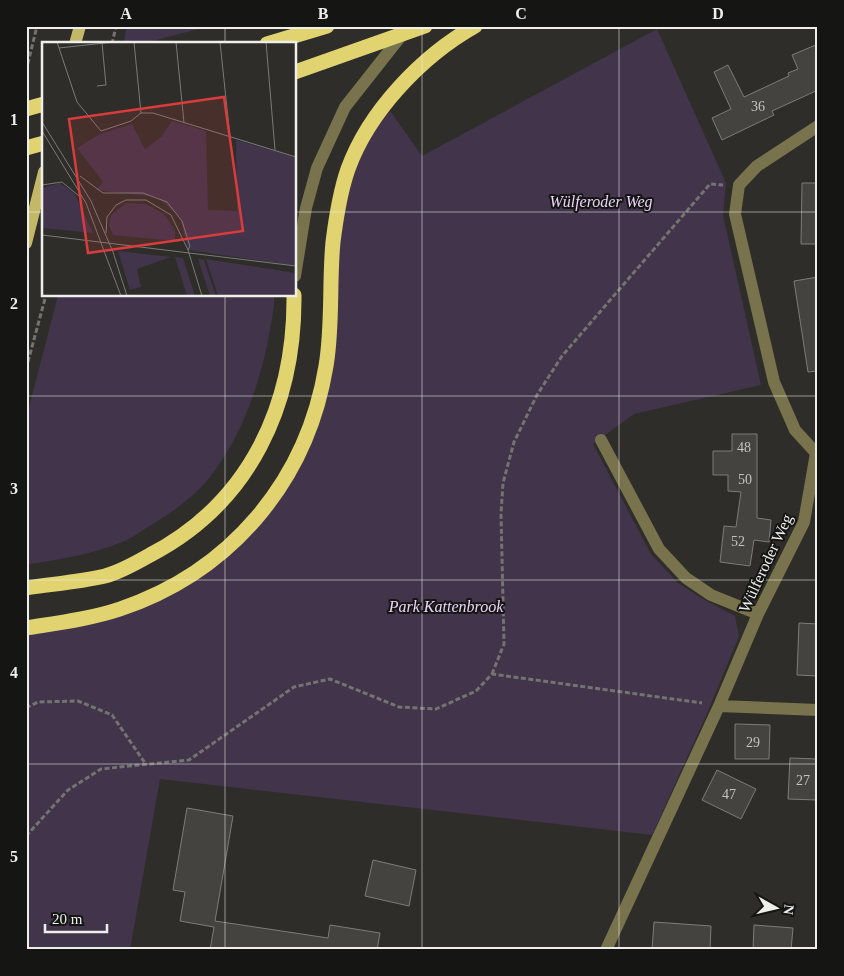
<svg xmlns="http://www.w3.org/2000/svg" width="844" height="976" viewBox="0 0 844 976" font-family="'Times New Roman',serif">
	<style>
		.green { fill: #41344b }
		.building { fill: #44433f; stroke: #7d7c77 }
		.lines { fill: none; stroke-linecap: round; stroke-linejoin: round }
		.path { stroke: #747370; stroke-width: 3; stroke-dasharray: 5 2.5; stroke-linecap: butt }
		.minor { stroke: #78734d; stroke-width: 12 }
		.major { stroke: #c3b867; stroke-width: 12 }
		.highway { stroke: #e1d370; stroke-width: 15 }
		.grid { fill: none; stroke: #eeeeeb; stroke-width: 1; stroke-opacity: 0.55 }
		.labels { text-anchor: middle; stroke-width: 4; stroke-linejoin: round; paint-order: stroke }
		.number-label { font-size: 14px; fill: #c4c3c0 }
		.park-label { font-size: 16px; font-style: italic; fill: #ead5fb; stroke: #151513 }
		.street-label { font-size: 16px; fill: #eeeeeb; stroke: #151513 }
		.inset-road { fill: none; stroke: #7b7a77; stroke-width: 1 }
		.view { fill: #d83c3c; fill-opacity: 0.15; stroke: #d83c3c; stroke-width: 2.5 }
		.inset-edge { fill: none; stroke: #eeeeeb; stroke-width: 2.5 }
		.neatline { fill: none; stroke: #eeeeeb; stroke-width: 2 }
		.grid-label { font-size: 16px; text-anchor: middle; font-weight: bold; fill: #eeeeeb }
	</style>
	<rect width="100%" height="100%" fill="#2e2d29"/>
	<path class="green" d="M127,26H210L141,44H123Z
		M657,29L726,183L723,215L761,385L634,414L593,444L651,554L678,583L703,599L735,616L739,636L709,709L652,835L160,779L130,950H26V628L145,600L245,531L312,423L342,193L386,105L422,156Z
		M58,295H274V305C266,364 248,429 210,477C194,497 170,514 148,527C140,532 131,539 122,542C92,555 58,559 26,565V419Z"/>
	<path class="building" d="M818,44V90L772,111L774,115L722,140L712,118L731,109L714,72L728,65L744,97L789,76L788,73L798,69L792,55Z
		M802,183H818V244H801Z
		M818,277V371L808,372L794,281Z
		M732,434H757V518L771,520L769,542L754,540L750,566L720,562L724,526L736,527L741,492L728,491V475H713V451H732Z
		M799,623L818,624V676L797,675Z
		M735,724L770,725L769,759H735Z
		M790,758L818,759V800L788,799Z
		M717,770L756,789L741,819L702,800Z
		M187,808L233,816L215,921L328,938L330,925L380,933L377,950H210L214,927L180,921L185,892L173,890Z
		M373,860L416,870L409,906L365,896Z
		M654,922L711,926L710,950H652Z
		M754,925L793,928L791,950H753Z"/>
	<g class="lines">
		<path class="path" d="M112,44L116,26
			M26,71L37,26
			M26,369L46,295
			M492,674L504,644L501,514L503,483L514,442L537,395L562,356L710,184L723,185
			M26,708L38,702L78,701L112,715L145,763
			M26,836L68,790L101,769L189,760L294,687L330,679L399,707L436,709L476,691L492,674L702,703"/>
		<path class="minor" d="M295,276L306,208L317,168L345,107L401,36
			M601,440L659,549L686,578L711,595L758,614
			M816,453L795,430L774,382L735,214L739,185L757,166L818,126
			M719,706L818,710
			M606,950L719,706L758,614L804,522L816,453"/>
		<path class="major" d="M75,44L80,26
			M26,243L44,172"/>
		<path class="highway" d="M267,44L327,26
			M295,72L425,26
			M26,109L44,104
			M26,148L44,143
			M26,588C52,584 79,582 105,576C120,572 136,563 150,555C250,503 295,405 294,295
			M26,628C57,623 90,619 120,609C230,572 307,482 326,366C333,325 329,283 333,242C336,218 340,192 348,169C369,111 422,56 475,26"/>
	</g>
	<path class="grid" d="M225,26V44M422,26V950M619,26V950M26,212H44M295,212H818M225,295V950M26,396H818M26,580H818M26,764H818"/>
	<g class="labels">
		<g class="number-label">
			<text x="758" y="111">36</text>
			<text x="744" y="452">48</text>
			<text x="745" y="484">50</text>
			<text x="738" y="546">52</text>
			<text x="753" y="747">29</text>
			<text x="803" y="785">27</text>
			<text x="729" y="799">47</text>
		</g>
		<g class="park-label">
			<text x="601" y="207">Wülferoder Weg</text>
			<text x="446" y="612">Park Kattenbrook</text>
		</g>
		<g class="street-label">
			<text transform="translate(765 563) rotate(-65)" y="6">Wülferoder Weg</text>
		</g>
	</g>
	<g transform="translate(42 42)">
		<rect width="254" height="254" fill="#2e2d29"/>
		<path d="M130,79L164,89L166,168L195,169L194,98L254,115V224L146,208L138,175L115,155L54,148L61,140L35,106L58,92L90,82L103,107L119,95ZM18,141L33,152L51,191L0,186V146ZM84,161L104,162L122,172L133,188V199L71,193L67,183L69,173ZM76,209L129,215L95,227L99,245L88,248ZM133,215L141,216L153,254H145ZM156,217L162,218L174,254H168ZM164,217L254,231V254H176Z" fill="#41344b"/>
		<path class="inset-road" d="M15,0L35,60L59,89L89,79L99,71H111L254,115M92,0L99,71M134,0L142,81M178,0L188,95M224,0L233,108M17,6L72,0M55,44L64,43L60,1M0,80L49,159L71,210L85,254M0,89L44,161L79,254M0,94V122M38,134L61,151H101L125,160L140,179L148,204L146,208M0,143L20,140L37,154M64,191L65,175L74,163L84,158H104L129,173L146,208M0,193L254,224M146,208L160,254"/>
		<path class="view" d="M182,55L201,189L46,211L27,77Z"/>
		<rect width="254" height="254" class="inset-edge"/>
	</g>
	<rect width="844" height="976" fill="none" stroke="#151513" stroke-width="55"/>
	<g transform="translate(776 908) rotate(98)" stroke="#151513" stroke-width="4" paint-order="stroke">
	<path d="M0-4L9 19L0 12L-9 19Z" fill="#eeeeeb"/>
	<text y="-8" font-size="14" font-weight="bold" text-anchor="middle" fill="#eeeeeb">N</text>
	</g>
	<path d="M45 924v8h62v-8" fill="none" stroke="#eeeeeb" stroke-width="2.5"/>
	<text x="52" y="924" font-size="15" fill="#eeeeeb" stroke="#151513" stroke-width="4" paint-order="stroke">20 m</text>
	<rect x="28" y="28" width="788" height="920" class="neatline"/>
	<g class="grid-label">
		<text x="126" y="19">A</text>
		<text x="323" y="19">B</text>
		<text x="521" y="19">C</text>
		<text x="718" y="19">D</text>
		<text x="14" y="125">1</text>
		<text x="14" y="309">2</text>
		<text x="14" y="494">3</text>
		<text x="14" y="678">4</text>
		<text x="14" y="862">5</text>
	</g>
</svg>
